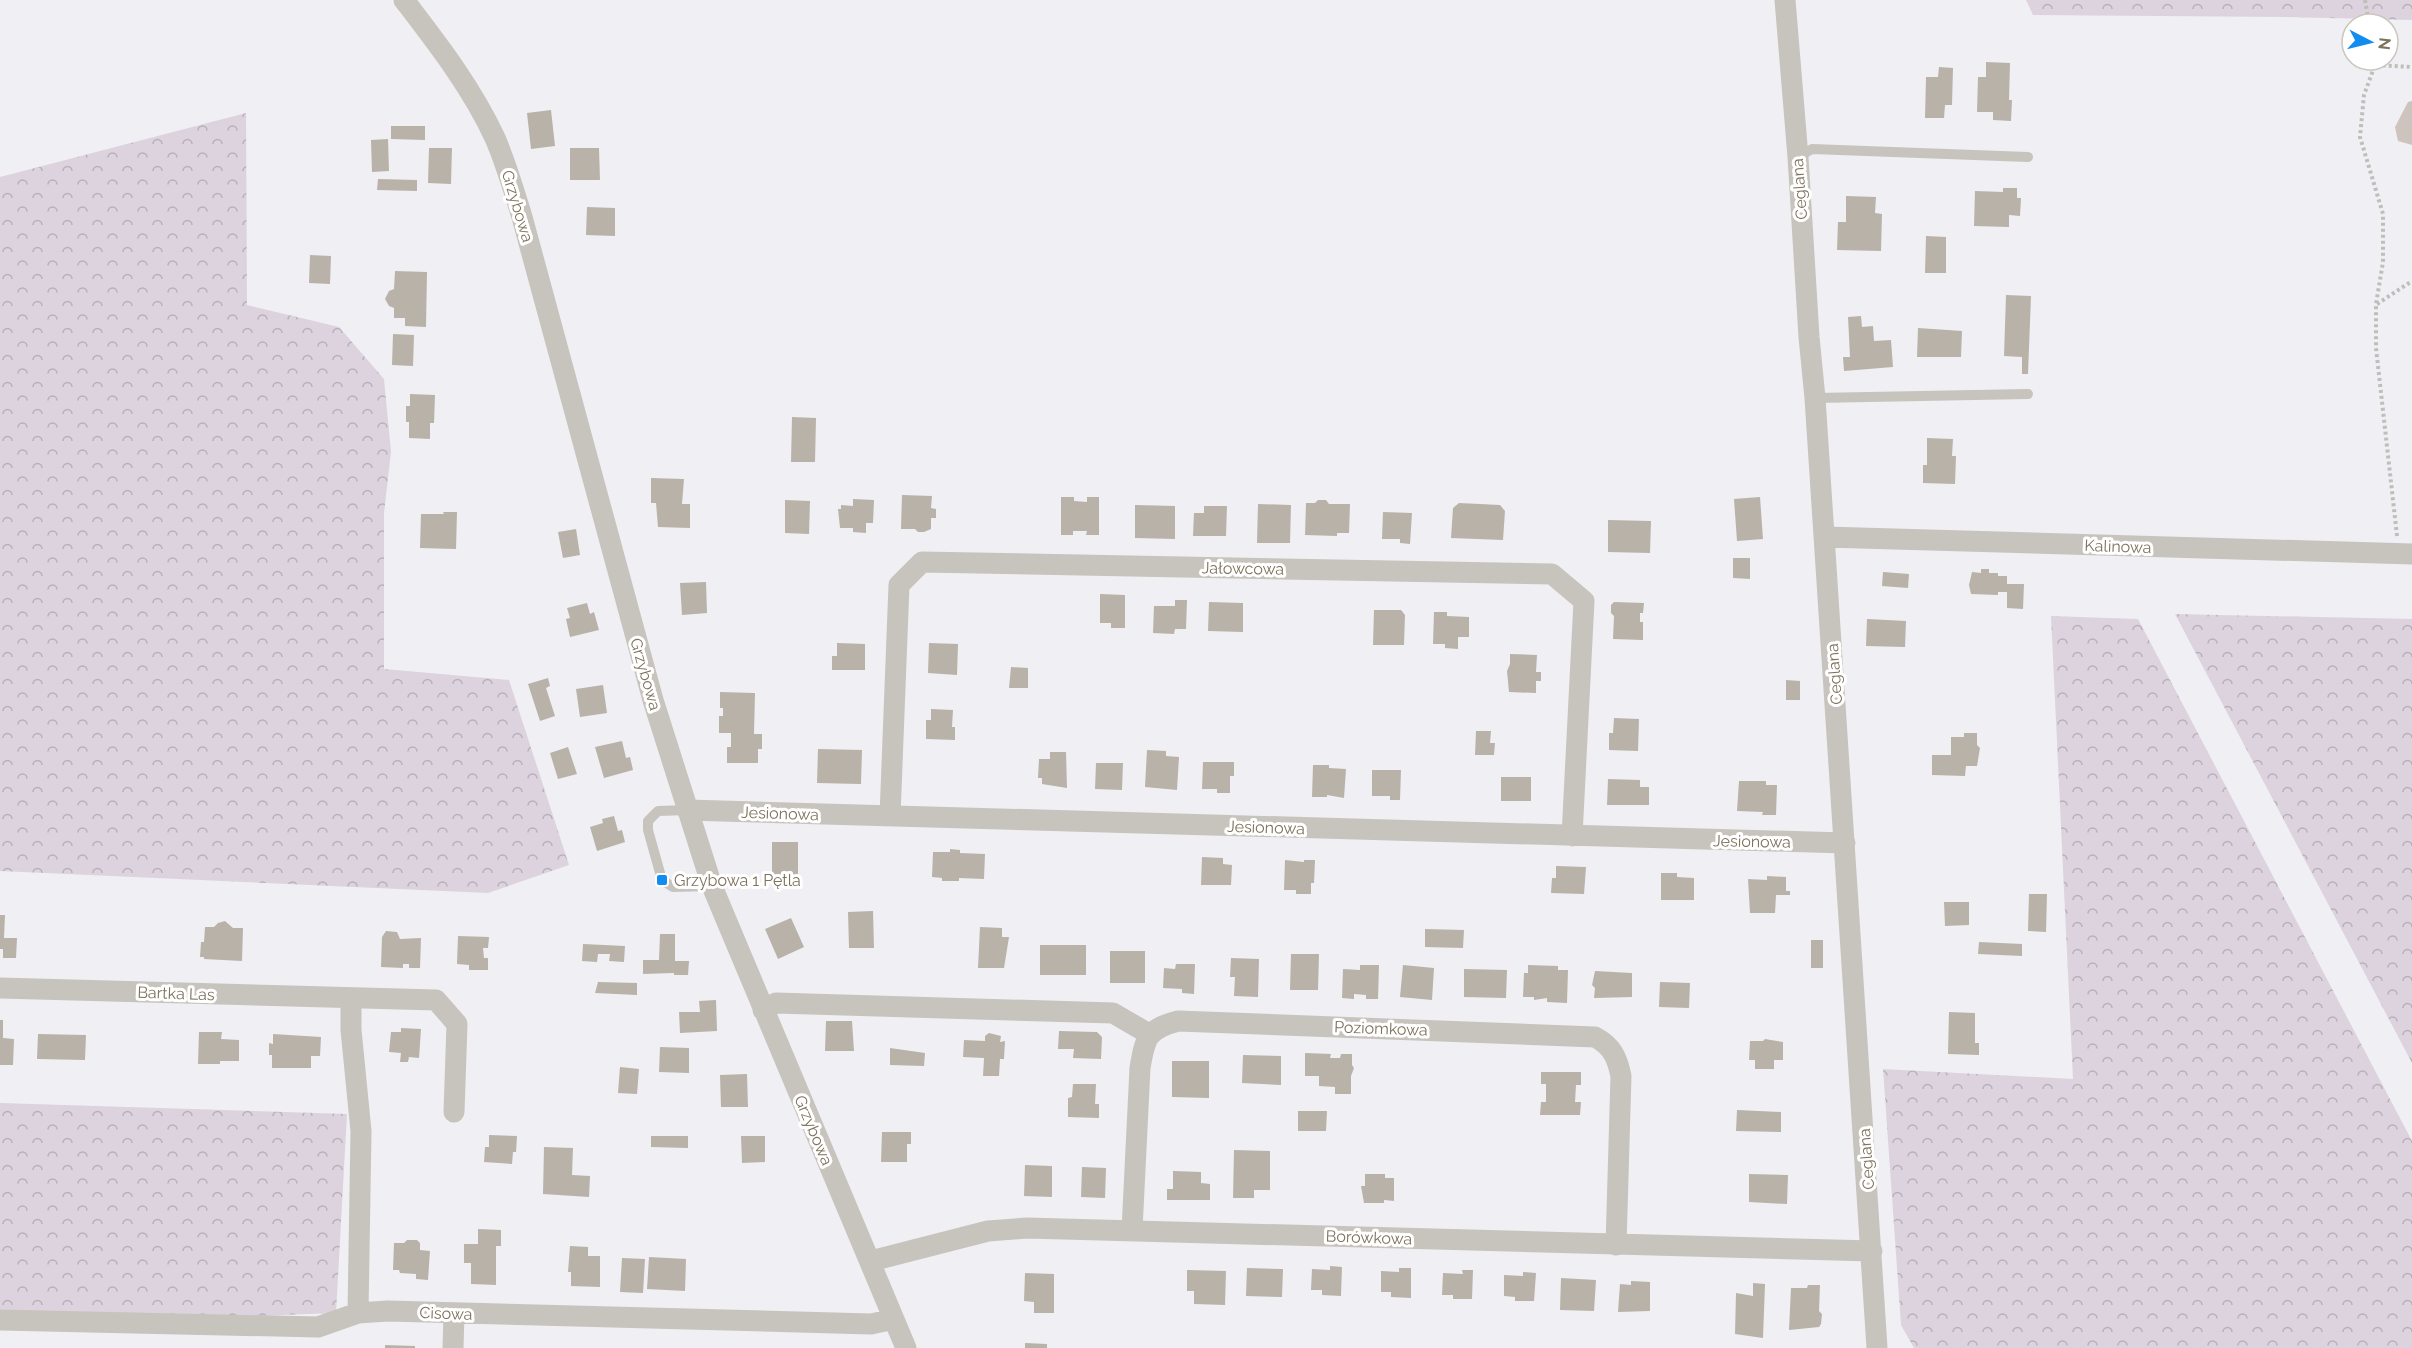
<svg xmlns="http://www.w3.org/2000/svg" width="2412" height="1348" viewBox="0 0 2412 1348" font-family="Raleway,sans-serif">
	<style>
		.forest { fill: url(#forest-crowns) }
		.water { fill: #cdc4bd }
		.building { fill: #b8b2a9 }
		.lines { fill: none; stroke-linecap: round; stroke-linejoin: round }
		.path { stroke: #bfbeba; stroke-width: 4; stroke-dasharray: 3 3; stroke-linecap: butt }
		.service { stroke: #c7c4be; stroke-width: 10 }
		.minor { stroke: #c7c4be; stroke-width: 21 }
		.poi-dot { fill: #138cf0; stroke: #fff; stroke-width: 2 }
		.labels { text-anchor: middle; stroke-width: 6; stroke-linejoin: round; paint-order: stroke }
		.street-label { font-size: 16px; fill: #7d725c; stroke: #fff }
		.poi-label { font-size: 16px; fill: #7d725c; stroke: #fff; text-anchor: start }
	</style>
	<defs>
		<pattern id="forest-crowns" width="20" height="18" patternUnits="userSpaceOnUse" patternTransform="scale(1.5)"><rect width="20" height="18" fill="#dcd3de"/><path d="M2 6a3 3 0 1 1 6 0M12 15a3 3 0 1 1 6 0" fill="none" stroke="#b8b0b7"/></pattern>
	</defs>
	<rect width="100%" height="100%" fill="#f0eff4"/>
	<path class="forest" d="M2026,0H2412V20L2284,17L2033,15Z
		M246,113L247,305L339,327L384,379L391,452L384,513V669L509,680L569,865L488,893L0,871V177Z
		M2175,614L2412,619V1063Z
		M2051,616L2138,619L2412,1141V1348H1914L1901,1325L1883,1069L2073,1079Z
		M0,1103L347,1114L336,1313L93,1322H0Z"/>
	<path class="water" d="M2412,101V145L2398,141L2395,127L2408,102Z"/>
	<path class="building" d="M1986,62L2010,63L2009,100H2012L2011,121L1993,120V112H1977L1978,77H1986Z
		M1939,67L1953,68L1952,105H1945L1944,118H1925L1926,77H1938Z
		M551,110L555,146L531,149L527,113Z
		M391,126H425V140L391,139Z
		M388,139L389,171L372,172L371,140Z
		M429,148H452L451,184L428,183Z
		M570,148H599L600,180H570Z
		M378,179L417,180V191L377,190Z
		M2003,188H2017V198H2021L2020,216L2009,215V227L1974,226L1975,191L2003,192Z
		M1846,196L1876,197L1875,213L1882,214L1881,251L1837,250L1838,222H1846Z
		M587,207L615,208V236L586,235Z
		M1926,236L1946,237V273H1925Z
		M310,255L331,256L330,284L309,283Z
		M395,271L427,272L426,327L405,326V318H394V308L389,306L385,299L389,291L394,289Z
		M2006,295L2031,296L2028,374H2022V357L2004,356Z
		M1861,316L1862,327L1873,326L1874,341L1891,340L1893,367L1844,371L1843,357H1850L1848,317Z
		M1918,328L1962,331L1961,357H1917Z
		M393,334L414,335L413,366L392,365Z
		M410,394L435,395L434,423H430V439L409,438V422H406V406H410Z
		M792,417L816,418L815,462H791Z
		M1927,438L1953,439L1952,456H1956L1955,484L1923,483V465H1927Z
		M651,478L684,479L682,504H690V528L658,527L656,503H651Z
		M902,495L932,496L931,508L936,509V518H931V529L924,532H918L915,529H901Z
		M1061,497H1074V501L1087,502V497H1099V535H1086L1087,531H1073V535H1061Z
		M1760,497L1763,539L1737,541L1734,499Z
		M853,499L874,500L873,523H866V533L853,532V528H840L838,509H841V505L853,506Z
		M785,500L810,501L809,534L785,533Z
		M1318,500H1326L1329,504H1350L1349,533H1337V536L1305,535L1306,503H1315Z
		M1459,503L1500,505L1505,511L1503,540L1451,538L1453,508Z
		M1258,504L1291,505L1290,543H1257Z
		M1135,505L1175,506V539L1135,538Z
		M1204,506H1227L1226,536H1193L1194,513H1204Z
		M443,512H457L456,549L420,548L421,514H444Z
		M1383,512L1412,513L1410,544L1400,543V539H1382Z
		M1608,520L1651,521L1650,553L1608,552Z
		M576,529L580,555L563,558L558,532Z
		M1733,558H1750V579L1733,578Z
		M1981,569H1989V573H1998V576H2007V584H2024L2023,609L2007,608V592H1998V595L1971,594L1969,585L1972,572L1981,573Z
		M1883,572L1909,574L1908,588L1882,586Z
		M706,582L707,613L682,615L680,583Z
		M1100,594L1125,595V628H1111V623H1100Z
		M1175,600H1187L1186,629H1175L1174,634L1153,633L1154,606H1175Z
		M1209,602L1243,603V632L1208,631Z
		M1614,602L1644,603L1643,613H1640V622H1643V640L1613,639L1614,616L1611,613V605Z
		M587,603L590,614L594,612L599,630L570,637L566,619L570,618L567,608Z
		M1374,610H1401L1405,615L1404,645H1373Z
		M1434,612H1447V616L1469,617V637H1458V649L1445,648V644H1433Z
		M1867,619L1906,621L1905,647L1866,646Z
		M837,643L865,644V670H832V656H837Z
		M929,643L958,644L957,675L928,673Z
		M1510,654L1537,655L1536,672H1541V681H1536V693L1509,692L1507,671L1510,664Z
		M1011,667L1028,668V688H1009Z
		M548,678L550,686L546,688L555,716L540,721L528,684Z
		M1786,680L1800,681V700H1786Z
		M603,685L607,713L580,717L576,689Z
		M720,692L755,693L754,734H762V749H758V763H727V747H731V733H719V716H723V708H720Z
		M931,709L953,710L952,727H955V740L926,739V720H931Z
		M1614,718L1639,719L1638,751L1609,750V733H1613Z
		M1476,731H1491L1490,743H1495L1494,755H1475Z
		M1964,733H1977V745L1980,748L1977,766H1966L1965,776L1932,775V755H1951V737H1964Z
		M622,741L626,758L630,757L633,770L604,778L595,747Z
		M568,747L577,774L558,779L550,753Z
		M818,749L862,750L861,784L817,783Z
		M1147,750L1166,751V756L1179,757L1177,790L1145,787Z
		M1050,752H1066L1067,788L1042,784V778H1038L1039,759H1050Z
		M1203,762H1234V776H1230V793H1217V789H1202Z
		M1096,763H1123L1122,790L1095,789Z
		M1313,765H1329V768L1346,769L1344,798L1327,795V797H1312Z
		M1372,770H1401L1400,800H1390V796H1372Z
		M1501,777H1531V801H1501Z
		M1608,779L1640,780V787H1649V805H1607Z
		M1739,781H1766V785H1777L1776,815H1762L1763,812L1737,811Z
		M614,816L618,831L622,830L625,842L597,851L590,827L603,823L602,819Z
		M772,842H798V880H772Z
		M950,849L960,850V853L985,854L984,879L959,878V881H942V878L932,877L933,852H950Z
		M1202,857L1223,858V864L1232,865L1231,885H1201Z
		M1285,860L1304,862V860H1315L1314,883H1311V894H1296V890H1284Z
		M1556,866L1586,867L1584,894L1551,893L1552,878H1556Z
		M1661,873H1677V877L1694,878V900H1661Z
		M1767,876L1786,877V891H1790V895H1776L1775,913H1750L1748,879L1767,880Z
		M2029,894H2047L2046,932L2028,931Z
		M1944,902H1969V925L1945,926Z
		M873,911L874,948H849L848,912Z
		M0,915H5L4,938H17L16,958H3V949H0Z
		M791,918L804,947L778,959L765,929Z
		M225,921L233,928H243L242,961L204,959V957H200L201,942H204L205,927H214L218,923Z
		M980,927L1002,928V937H1009L1004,968H978Z
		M1425,929L1464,930L1463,948L1425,947Z
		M386,931L397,932L400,939L421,938L420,968H409V964H403V968L381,967L382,937Z
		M660,934H675V961H689L688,975H674V973L643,974V960H659Z
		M458,936L489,937L488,948H483L484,958H488V970H469V965L457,964Z
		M1811,940H1823V968H1811Z
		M1979,942L2022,944V956L1978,954Z
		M583,944L625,946L624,962L609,961L610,954H598L597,962L582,961Z
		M1040,945H1086V975H1040Z
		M1110,951H1145V983H1110Z
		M1291,954H1319L1318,990H1290Z
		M1231,958L1259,959L1258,997L1234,996L1235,977H1230Z
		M1176,964H1195L1194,994L1182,993V989L1163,988L1164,968L1175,969Z
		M1360,965H1379L1378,999H1366V995L1354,994V999L1342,998L1343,969L1360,970Z
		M1403,965L1434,968L1432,1000L1400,997Z
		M1528,965L1558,966V970H1568L1567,1003L1547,1002V998L1534,1000V997H1523L1524,973H1528Z
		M1464,969L1507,970L1506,998L1464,997Z
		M1595,971L1632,973V997L1594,998L1595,988L1592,985Z
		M598,982L637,983V995L595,993Z
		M1660,982L1690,983L1689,1008L1659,1007Z
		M716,1000L717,1031L680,1033L679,1012H700L699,1001Z
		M1949,1012L1975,1013V1043H1979V1055L1948,1054Z
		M0,1020H3V1038L14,1039L13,1065H0Z
		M826,1021H852L854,1051H825Z
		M401,1028L421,1029L419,1058L409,1057L408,1062H400L401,1053L389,1052L391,1032H401Z
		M1059,1031L1097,1032L1102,1037L1101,1059L1073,1058L1074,1049H1058Z
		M199,1032H222L221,1039L239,1040V1061H220V1064H198Z
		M989,1033L1001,1036L1000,1042L1005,1041L1004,1059H1000L999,1076H983L984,1058L963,1057L964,1040L985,1041V1036Z
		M38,1034L86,1035L85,1060L37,1059Z
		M273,1034L321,1037L320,1056H311V1068H272V1055H269V1043L273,1044Z
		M1765,1039L1783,1042V1060H1774V1069H1755V1060H1749L1750,1041H1763Z
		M660,1047L689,1048V1073L659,1072Z
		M890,1048L925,1053L924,1066L890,1065Z
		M1305,1053L1331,1054L1330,1058H1340L1341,1054H1352V1065L1354,1068L1351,1076V1094H1335V1087L1319,1086V1076H1305Z
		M1243,1055L1281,1056V1085L1242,1083Z
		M1172,1061H1209V1098L1172,1097Z
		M620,1067L639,1069L637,1094L618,1093Z
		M1541,1072H1581V1085H1576L1575,1102H1581L1580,1115H1540L1541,1102H1546V1084H1541Z
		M747,1074L748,1107H721L720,1075Z
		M1073,1084H1096L1095,1104H1099V1118L1068,1117V1098L1072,1097Z
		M1737,1110L1781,1112V1132L1736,1131Z
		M1298,1111H1327L1326,1131H1298Z
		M882,1132H911V1144H907V1162H881Z
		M489,1135L517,1136L516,1152H513L512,1164L484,1162L485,1147H489Z
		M651,1136H688V1148L651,1147Z
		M741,1136H765V1162L742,1163Z
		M544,1147L573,1148L572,1175L590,1176L589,1197L543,1194Z
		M1234,1150L1270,1151V1190H1254V1198H1233Z
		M1025,1165L1052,1166V1197L1024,1196Z
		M1082,1167L1106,1168L1105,1198L1081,1197Z
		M1173,1171L1201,1172V1183L1210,1184V1200H1167V1189H1173Z
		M1365,1174H1385V1178H1394V1201L1384,1200V1203H1364L1361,1186H1365Z
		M1749,1174L1788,1175L1787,1204L1749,1202Z
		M478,1229L501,1230V1246H496V1285L471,1284V1263H464V1244H478Z
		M407,1240H417L420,1243V1250L430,1251L428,1280L416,1279V1274L400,1273L399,1270H393L394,1243H404Z
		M570,1246L588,1247V1256H600V1287L571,1286V1272H568Z
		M649,1257L686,1259L685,1291L647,1289Z
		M622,1258L645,1259L643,1293L620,1292Z
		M1330,1266L1342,1267L1341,1296L1322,1295V1290H1311L1312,1269L1330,1270Z
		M1247,1268L1283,1269L1282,1297L1246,1296Z
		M1399,1268H1411V1298L1391,1297V1292H1381V1271L1399,1272Z
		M1187,1270L1226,1271L1225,1305L1194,1304V1291H1187Z
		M1462,1270H1473L1472,1299H1453V1295H1442L1443,1273L1463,1274Z
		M1523,1272L1536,1273L1534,1301H1515V1297L1504,1296V1275L1523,1276Z
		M1025,1273L1054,1274V1313H1034V1302L1024,1301Z
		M1561,1278L1596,1280L1594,1311L1560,1310Z
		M1631,1281L1650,1282V1311L1618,1312L1620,1284L1631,1285Z
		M1753,1283L1765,1284L1763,1338L1735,1334L1736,1293L1753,1296Z
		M1808,1285H1820L1819,1311L1822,1314L1821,1324L1819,1327L1789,1330L1791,1288H1807Z
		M1025,1343L1047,1344V1348H1025Z
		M385,1345L415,1346V1348H385Z"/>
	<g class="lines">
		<path class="path" d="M2365,0L2369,24
			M2377,304L2412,281
			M2397,536L2376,348V304L2383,262V214L2360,137L2364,95L2375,65L2412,67"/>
		<path class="service" d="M1798,157L1812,149L2028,157
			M1815,398L2028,394
			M687,810L658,811L648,821V830L662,880L673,887L712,886"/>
		<path class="minor" d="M404,0C437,43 472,88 495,138C506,163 514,191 522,217L653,700L712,886L906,1348
			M1785,0L1798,157L1809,337L1815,398L1877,1348
			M1825,537L2412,554
			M687,810L1845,843
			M890,816L899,585L922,562L1552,574L1584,601L1572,836
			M0,988L436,1000L457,1024L454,1112
			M351,999V1030L361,1131L358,1313
			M763,1010L776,1003L1113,1013L1149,1034
			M1132,1230L1140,1068C1145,1038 1147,1029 1178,1021L1595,1037C1612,1046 1617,1057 1621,1076L1616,1245
			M871,1261L988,1231L1027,1228L1872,1251
			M0,1320L318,1327L358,1313L388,1311L871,1324L894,1319
			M453,1348L454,1314"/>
	</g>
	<rect class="poi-dot" x="656" y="874" width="12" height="12" rx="3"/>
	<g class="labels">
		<g class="street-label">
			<text transform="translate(1799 189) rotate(-94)" y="6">Ceglana</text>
			<text transform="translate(518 206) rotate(73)" y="6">Grzybowa</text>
			<text transform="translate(2118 546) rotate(2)" y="6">Kalinowa</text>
			<text transform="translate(1243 568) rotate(1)" y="6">Jałowcowa</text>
			<text transform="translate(646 674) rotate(74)" y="6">Grzybowa</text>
			<text transform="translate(1834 674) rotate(-94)" y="6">Ceglana</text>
			<text transform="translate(780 813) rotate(2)" y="6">Jesionowa</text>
			<text transform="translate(1266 827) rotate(2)" y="6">Jesionowa</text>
			<text transform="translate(1752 841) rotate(1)" y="6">Jesionowa</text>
			<text transform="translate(176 993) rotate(2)" y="6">Bartka Las</text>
			<text transform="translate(1381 1028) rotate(2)" y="6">Poziomkowa</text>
			<text transform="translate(814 1130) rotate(67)" y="6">Grzybowa</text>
			<text transform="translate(1866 1159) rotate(-94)" y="6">Ceglana</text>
			<text transform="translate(1369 1237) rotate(2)" y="6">Borówkowa</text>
			<text transform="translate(446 1313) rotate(2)" y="6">Cisowa</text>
		</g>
		<g class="poi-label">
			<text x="674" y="886">Grzybowa 1 Pętla</text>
		</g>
	</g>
	<g transform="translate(2370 42) rotate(97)"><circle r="28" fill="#ffffff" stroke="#cbc7be" stroke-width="1.5"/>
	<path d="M0-4.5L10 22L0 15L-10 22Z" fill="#138cf0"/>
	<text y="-9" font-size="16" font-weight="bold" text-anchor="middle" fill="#7d725c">N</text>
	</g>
</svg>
